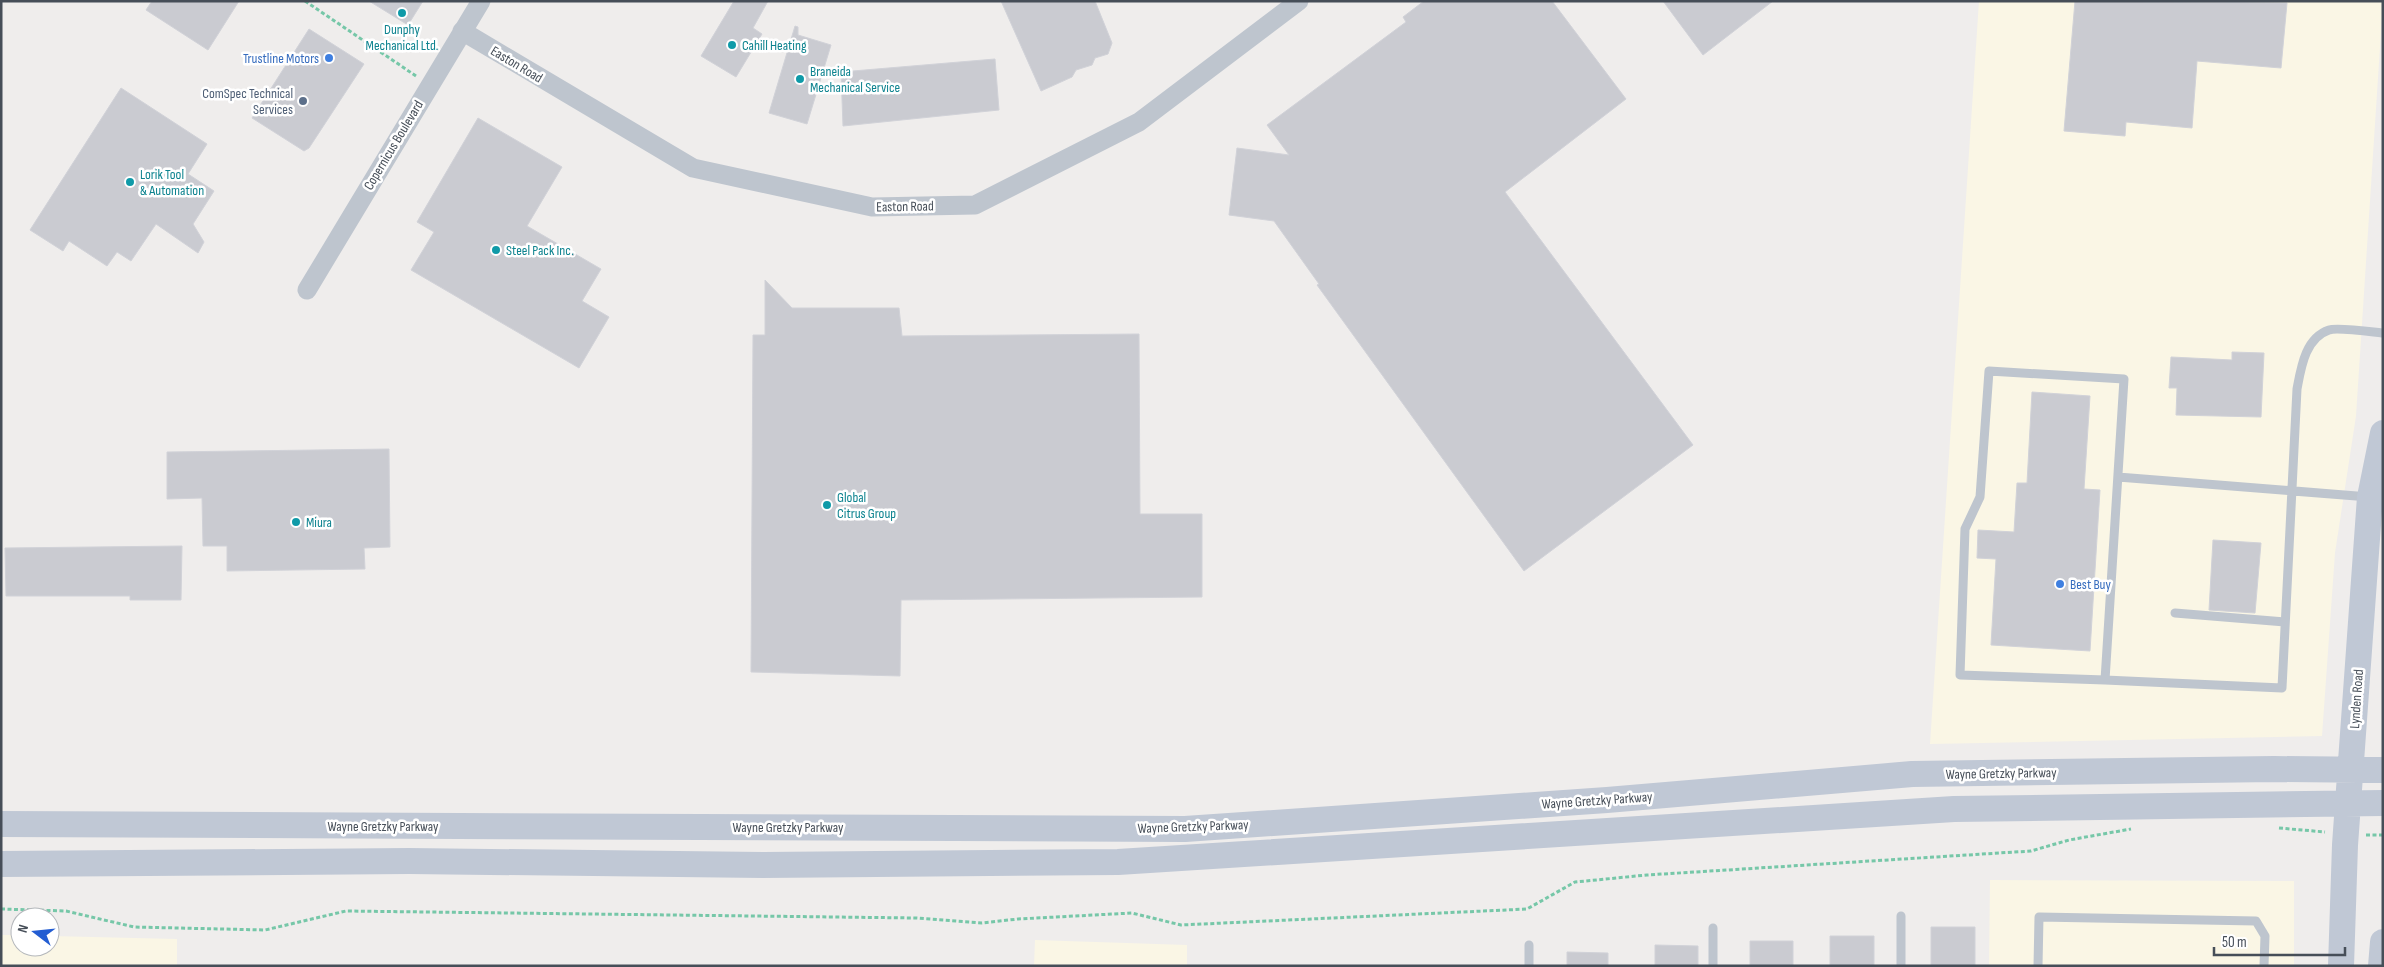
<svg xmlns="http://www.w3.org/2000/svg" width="2384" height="967" viewBox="0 0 2384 967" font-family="'Sofia Sans Condensed',sans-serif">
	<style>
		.commercial { fill: #faf6e5 }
		.building { fill: #cacbd1; stroke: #d1d2d8 }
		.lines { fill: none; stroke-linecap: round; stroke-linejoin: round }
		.path { stroke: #76c7a8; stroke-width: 3; stroke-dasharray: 4 2.5; stroke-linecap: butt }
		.lane { stroke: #bec5ce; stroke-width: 9 }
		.street { stroke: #bec5ce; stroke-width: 19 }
		.secondary { stroke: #c0c8d5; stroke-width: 26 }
		.culture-dot { fill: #0f9aa8; stroke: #fff; stroke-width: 2 }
		.shop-dot { fill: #3f7fe0; stroke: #fff; stroke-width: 2 }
		.service-dot { fill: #5c6f8a; stroke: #fff; stroke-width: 2 }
		.labels { text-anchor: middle; stroke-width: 5; stroke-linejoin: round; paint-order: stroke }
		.culture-label { font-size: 14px; fill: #0d838f; stroke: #fff; text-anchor: start }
		.shop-label { font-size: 14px; fill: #366cbe; stroke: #fff; text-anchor: end }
		.street-label { font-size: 14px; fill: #464e58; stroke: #fff }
		.service-label { font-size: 14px; fill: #4e5e75; stroke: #fff; text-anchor: end }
	</style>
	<rect width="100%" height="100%" fill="#efedec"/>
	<path class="commercial" d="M1979,1H2383L2356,416L2335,553L2322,736L1930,744Z
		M1990,880L2294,881V966H1989Z
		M1,935H20V947H50V936L177,939V966H1Z
		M1035,940L1187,945V966H1034Z"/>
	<path class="building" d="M152,1H239L208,50L146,10Z
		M369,1H423L408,25Z
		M734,1H768L753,28L762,34L736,77L701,56Z
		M1001,1H1095L1112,43L1108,54L1095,58L1092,65L1076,70L1072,77L1041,91Z
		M1424,1H1552L1626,99L1505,192L1693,445L1524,571L1317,285L1319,284L1274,221L1229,215L1237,148L1289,155L1267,125L1406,22L1403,17Z
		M1663,1H1773L1703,55Z
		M2075,1L2287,3L2281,68L2197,61L2192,128L2126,122L2125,136L2064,131Z
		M795,26L798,27V35L831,45L807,124L769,113Z
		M309,29L364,64L309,148L304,151L252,118Z
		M995,59L999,110L843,126L841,72Z
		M121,88L207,144L188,174L214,191L193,224L204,242L198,253L156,224L131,261L117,252L107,266L69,241L63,251L30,230Z
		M478,118L562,167L527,226L601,269L582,301L609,317L579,368L411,270L434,232L417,222Z
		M765,280L792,308H899L902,336L1139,334L1140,514H1202V597L901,600L900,676L751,672L753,335H765Z
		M2232,352L2264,353L2261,417L2176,415L2177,388H2169L2171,357L2232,360Z
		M2032,392L2090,396L2084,489L2100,490L2090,651L1991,645L1996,559L1977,558L1978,530L2014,532L2017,483H2027Z
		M389,449L390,547L364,548L365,569L227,571V546H203L202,498L167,499V452Z
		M2213,540L2261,543L2255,613L2209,610Z
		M182,546L181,600H130V596H6L5,548Z
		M1931,927H1975V966H1931Z
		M1830,936H1874V966H1830Z
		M1750,941H1793V966H1750Z
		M1655,945L1698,946V966H1655Z
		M1567,952L1608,953V966H1567Z"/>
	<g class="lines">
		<path class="path" d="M305,1L416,76
			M2279,828L2325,832
			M2366,835H2383
			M1,909L66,911L134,927L265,930L346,911L916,918L982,923L1018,919L1132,913L1181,925L1527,909L1575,882L1647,875L2031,851L2069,840L2131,829"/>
		<path class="lane" d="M2118,477L2369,497
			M2175,613L2285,622
			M2105,680L1960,675L1965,529L1980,497L1989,371L2124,379L2105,680L2282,688L2297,389C2301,368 2305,338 2329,330C2336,327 2373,332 2383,333
			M1529,945V966
			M1713,966V928
			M1901,966V916
			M2038,966L2039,917L2256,921L2265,936L2264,966"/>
		<path class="street" d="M462,31L693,168L872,207L975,205L1139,122L1299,1
			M307,290L481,1"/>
		<path class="secondary" d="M1,824L1185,829L1607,800L1912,774L2274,769L2383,770
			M1,864L409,861L763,865L1118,862L1954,809L2383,803
			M2341,966L2345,845L2370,497L2383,433
			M2381,966L2383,942"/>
	</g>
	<g class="culture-dot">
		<circle cx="402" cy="13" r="5"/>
		<circle cx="732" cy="45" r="5"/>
		<circle cx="800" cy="79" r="5"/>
		<circle cx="130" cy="182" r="5"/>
		<circle cx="496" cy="250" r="5"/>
		<circle cx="827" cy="505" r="5"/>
		<circle cx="296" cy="522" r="5"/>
	</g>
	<g class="shop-dot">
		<circle cx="329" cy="58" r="5"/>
		<circle cx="2060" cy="584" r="5"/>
	</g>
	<circle class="service-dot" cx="303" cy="101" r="5"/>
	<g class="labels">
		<g class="culture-label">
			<text x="402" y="34" text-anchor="middle">Dunphy<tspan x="402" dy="16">Mechanical Ltd.</tspan></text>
			<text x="742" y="50">Cahill Heating</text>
			<text x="810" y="76">Braneida<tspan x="810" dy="16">Mechanical Service</tspan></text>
			<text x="140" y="179">Lorik Tool<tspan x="140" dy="16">&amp; Automation</tspan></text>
			<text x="506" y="255">Steel Pack Inc.</text>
			<text x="837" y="502">Global<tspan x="837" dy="16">Citrus Group</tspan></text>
			<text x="306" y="527">Miura</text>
		</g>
		<g class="shop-label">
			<text x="319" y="63">Trustline Motors</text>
			<text x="2070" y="589" text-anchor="start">Best Buy</text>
		</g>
		<g class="street-label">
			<text transform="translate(517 64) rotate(31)" y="5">Easton Road</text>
			<text transform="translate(393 145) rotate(-59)" y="5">Copernicus Boulevard</text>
			<text transform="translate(905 206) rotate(-1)" y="5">Easton Road</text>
			<text transform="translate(2356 699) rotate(-86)" y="5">Lynden Road</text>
			<text transform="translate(2001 773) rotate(-1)" y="5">Wayne Gretzky Parkway</text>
			<text transform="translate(1597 800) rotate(-4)" y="5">Wayne Gretzky Parkway</text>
			<text x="383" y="831">Wayne Gretzky Parkway</text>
			<text transform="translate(1193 826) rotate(-2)" y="5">Wayne Gretzky Parkway</text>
			<text x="788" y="832">Wayne Gretzky Parkway</text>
		</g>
		<g class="service-label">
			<text x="293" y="98">ComSpec Technical<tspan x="293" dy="16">Services</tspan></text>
		</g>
	</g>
	<rect width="2384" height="967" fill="none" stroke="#464e58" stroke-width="5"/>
	<g transform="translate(35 932) rotate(286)"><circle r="24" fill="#ffffff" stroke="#b5b8bc"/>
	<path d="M0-4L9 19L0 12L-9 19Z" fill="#235dd2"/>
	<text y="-8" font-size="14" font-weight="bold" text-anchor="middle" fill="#464e58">N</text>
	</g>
	<path d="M2214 947v8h131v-8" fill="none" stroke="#464e58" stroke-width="2.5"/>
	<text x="2222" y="947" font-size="15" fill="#464e58" stroke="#ffffff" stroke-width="4" paint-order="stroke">50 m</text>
</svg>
